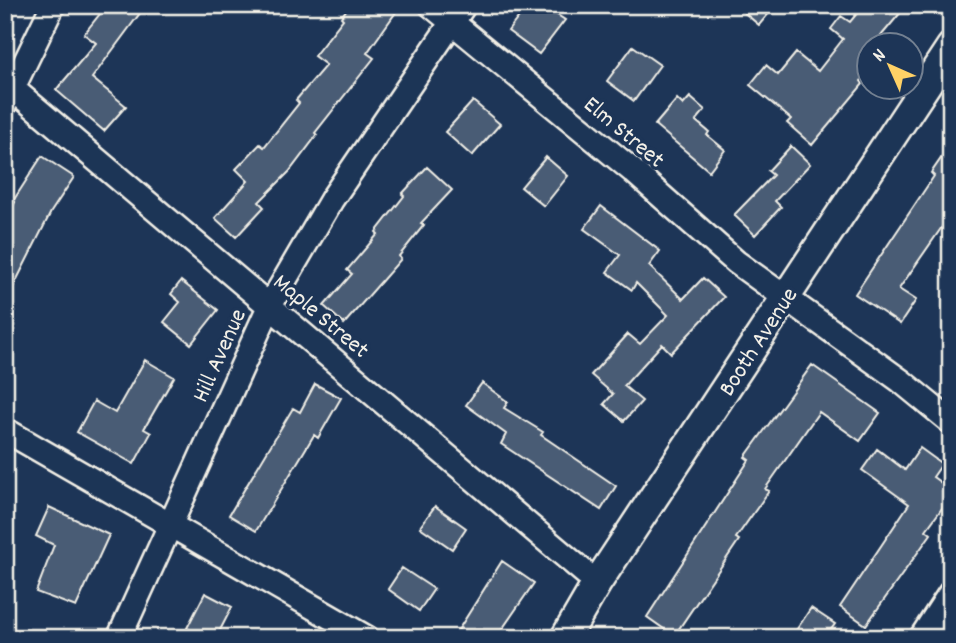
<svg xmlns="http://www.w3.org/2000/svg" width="956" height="643" viewBox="0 0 956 643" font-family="Dekko,sans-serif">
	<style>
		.building { fill: #485b74; stroke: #f4f1e8; stroke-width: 2 }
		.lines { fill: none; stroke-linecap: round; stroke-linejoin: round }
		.minor-casing { stroke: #f4f1e8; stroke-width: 28 }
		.tertiary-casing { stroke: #f4f1e8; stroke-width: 33 }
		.minor { stroke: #1d3557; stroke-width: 23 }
		.tertiary { stroke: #1d3557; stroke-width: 28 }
		.labels { text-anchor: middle; stroke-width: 7; stroke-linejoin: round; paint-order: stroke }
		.street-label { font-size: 24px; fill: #f4f1e8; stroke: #1d3557 }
	</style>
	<rect width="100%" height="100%" fill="#1d3557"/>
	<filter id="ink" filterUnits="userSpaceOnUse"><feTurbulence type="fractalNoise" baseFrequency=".0143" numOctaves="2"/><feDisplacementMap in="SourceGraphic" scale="14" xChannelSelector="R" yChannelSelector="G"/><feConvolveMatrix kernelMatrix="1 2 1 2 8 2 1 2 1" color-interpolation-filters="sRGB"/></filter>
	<g filter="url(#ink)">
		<path class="building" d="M107,5H146L92,78L126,106L104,131L56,90L96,43L84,34Z
			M350,5H401L367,53L374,58L315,133L317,135L289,172L259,202L264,207L236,237L215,218L248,181L236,169L260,144L264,147L299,103L296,100L326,65L314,56L343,19L341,17Z
			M528,5H564L556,14L565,20L539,54L508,31Z
			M735,5H776L759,25Z
			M864,5H907L881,36L892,46H869V72L861,81L863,84L812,145L787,123L791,119L750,85L766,65L778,75L796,53L818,71L843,39L831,29L841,16L850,22Z
			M633,46L660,65L634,101L607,81Z
			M690,97L705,110L696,121L709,132L707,135L725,150L709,171L655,125L677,99L683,105Z
			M473,101L500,124L472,156L445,132Z
			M951,144V214L899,289L916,300L900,324L855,294L934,176L931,173Z
			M791,146L810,164L775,201L781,207L755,235L734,215L773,175L768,171Z
			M42,156L74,177L51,212L5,303V223L15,202L13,201Z
			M546,157L568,176L544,206L521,187Z
			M427,167L452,190L421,223L424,225L399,256L401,259L344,324L324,306L352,274L347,270L378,234L376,232L404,196L402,194Z
			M601,206L660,251L649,266L683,299L703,278L724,297L671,353L662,344L624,386L642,401L624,421L604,404L613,394L591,375L628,334L640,344L668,315L636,283L632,290L607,272L620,255L584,229Z
			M181,281L218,310L191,344L164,322L180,302L171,294Z
			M145,360L174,377L144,429L151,433L134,464L77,432L94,401L115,413Z
			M812,365L880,413L860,441L819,412L765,489L769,491L736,538L739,540L674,636L647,617L749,460L745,457Z
			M482,383L508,402L504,408L543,432L541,435L616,486L601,510L501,444L506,434L466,405Z
			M315,384L341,398L318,438L314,435L256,531L229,515L293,408L300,412Z
			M920,448L942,464L933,477L951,490V496L926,530L931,534L866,625L840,607L909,504L862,470L877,449L905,470Z
			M435,506L466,528L452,549L420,527Z
			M49,507L109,535L76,607L36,592L54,545L36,536Z
			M502,561L534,583L496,638H466L457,632Z
			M402,568L434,589L419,611L388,589Z
			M205,593L232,607L216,638H205L187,628Z
			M811,608L835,624L825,638H791Z"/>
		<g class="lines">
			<g class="minor-casing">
				<path id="minor" d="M431,5L633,171L736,262L901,381L951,422
					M13,89L597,583
					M5,104L53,5
					M5,430L367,638
					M119,638L270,305L332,199L464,5
					M921,638L951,592"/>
			</g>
			<g class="tertiary-casing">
				<path id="tertiary" d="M565,638L597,583L951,47"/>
			</g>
			<use href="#minor" class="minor"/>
			<use href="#tertiary" class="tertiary"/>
		</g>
	</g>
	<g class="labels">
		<g class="street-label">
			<text transform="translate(625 131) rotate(40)" y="8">Elm Street</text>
			<text transform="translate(322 315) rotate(40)" y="8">Maple Street</text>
			<text transform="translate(757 341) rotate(-57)" y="8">Booth Avenue</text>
			<text transform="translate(218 355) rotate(-66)" y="8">Hill Avenue</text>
		</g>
	</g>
	<rect width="956" height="643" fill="none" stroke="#1d3557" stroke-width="28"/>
	<rect x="14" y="14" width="928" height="615" fill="none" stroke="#f4f1e8" stroke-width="2.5" filter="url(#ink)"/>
	<g transform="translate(890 66) rotate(315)"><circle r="33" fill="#1d3557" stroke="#738091" stroke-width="2"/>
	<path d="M0-5L12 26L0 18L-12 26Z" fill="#ffd166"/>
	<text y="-10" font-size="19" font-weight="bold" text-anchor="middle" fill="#f4f1e8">N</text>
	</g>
</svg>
